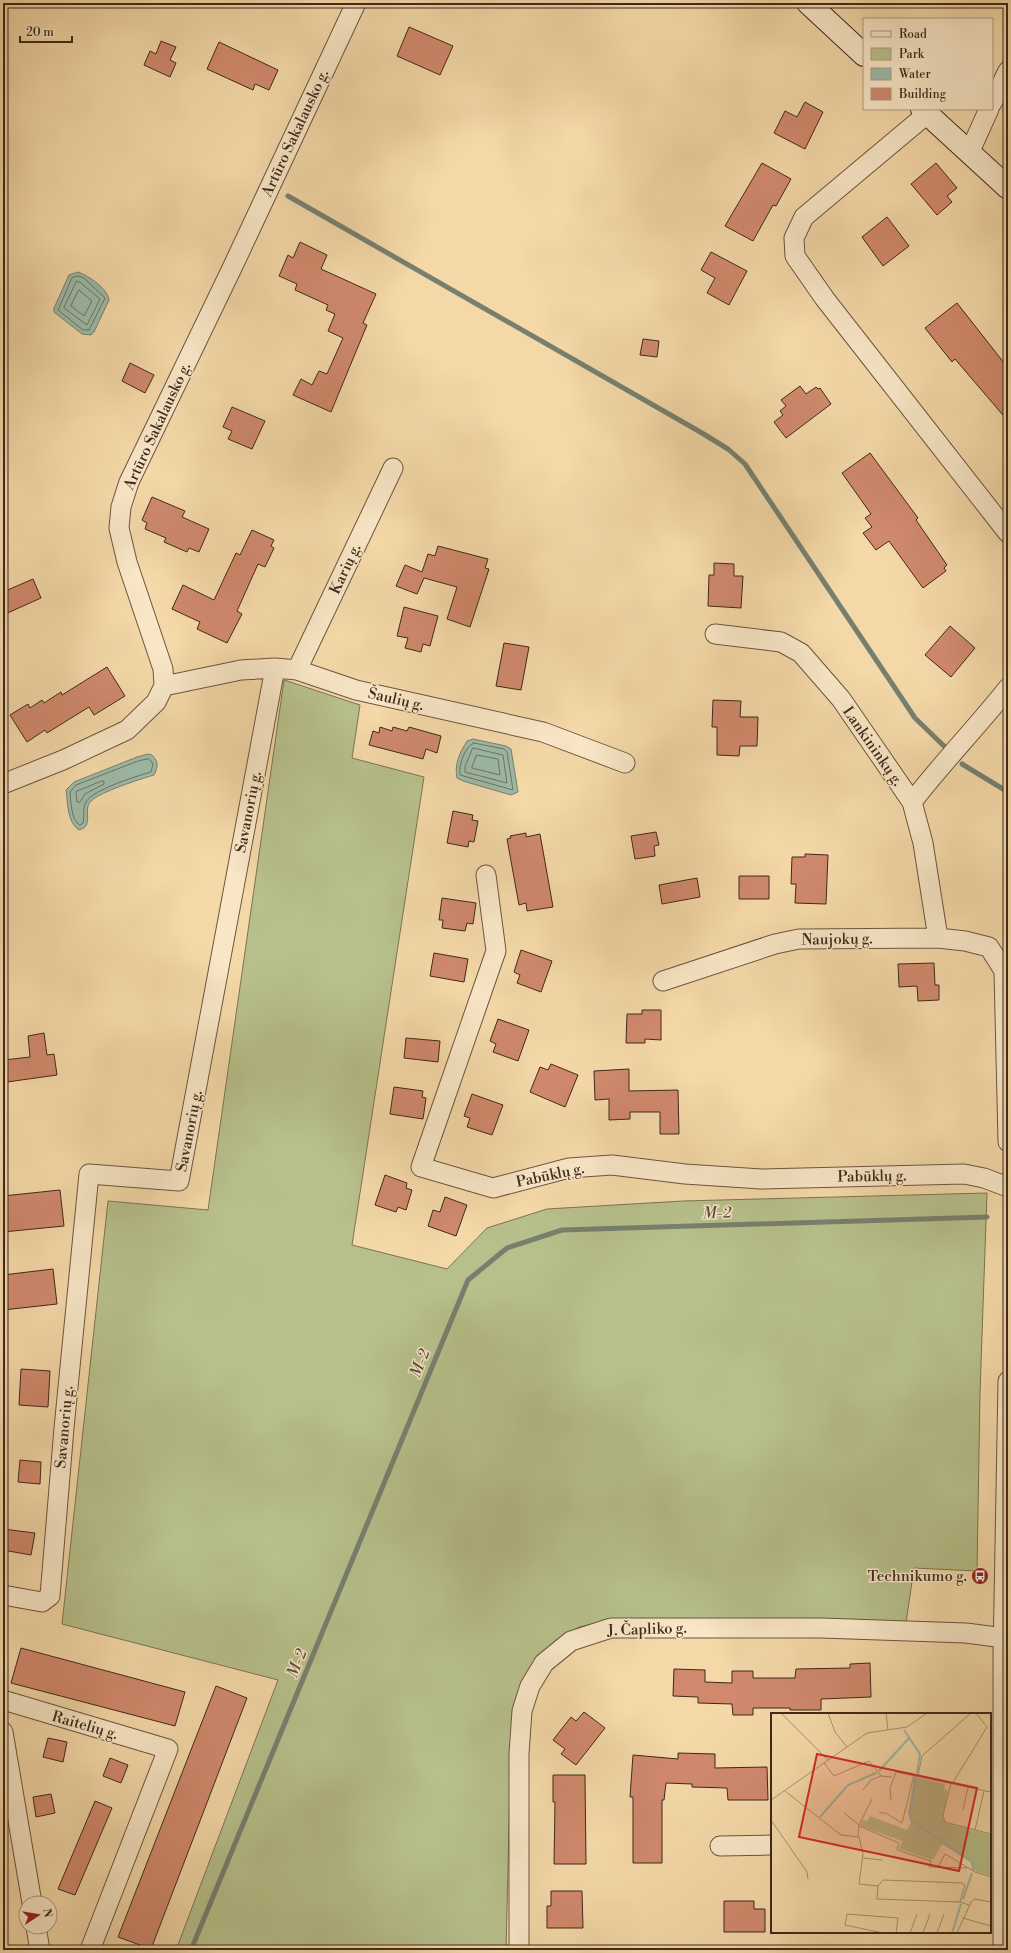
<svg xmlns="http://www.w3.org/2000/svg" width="1011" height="1953" viewBox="0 0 1011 1953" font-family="'Libre Bodoni',serif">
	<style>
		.green { fill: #b7c08b; stroke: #7b7452 }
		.water { fill: #9cbaa7; stroke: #77806f }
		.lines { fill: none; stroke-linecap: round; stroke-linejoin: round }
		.shore { stroke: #6e7260; stroke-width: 1 }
		.stream { stroke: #77806f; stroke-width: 5 }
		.building { fill: #d0896d; stroke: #3f291a }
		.street-casing { stroke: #6c553e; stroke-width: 21 }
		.secondary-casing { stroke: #3f291a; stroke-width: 24 }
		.street { stroke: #f8e6c6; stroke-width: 19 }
		.secondary { stroke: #f8e6c6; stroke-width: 22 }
		.labels { text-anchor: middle; stroke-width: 3; stroke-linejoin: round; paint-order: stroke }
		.street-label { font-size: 15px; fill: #3f291a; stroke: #f8e6c6 }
		.poi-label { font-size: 15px; fill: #3f291a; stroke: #f8e6c6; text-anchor: end }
		.water-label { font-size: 16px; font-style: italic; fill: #564d3d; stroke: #f8e6c6 }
		.inset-river { fill: none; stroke: #9cbaa7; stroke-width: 2 }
		.inset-road { fill: none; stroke: #ac926f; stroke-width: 1 }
		.view { fill: #d62828; fill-opacity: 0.15; stroke: #d62828; stroke-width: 2 }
		.inset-edge { fill: none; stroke: #3f291a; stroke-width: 2 }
	</style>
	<rect width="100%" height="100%" fill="#f4d8a8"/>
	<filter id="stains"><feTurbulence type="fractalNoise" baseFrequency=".005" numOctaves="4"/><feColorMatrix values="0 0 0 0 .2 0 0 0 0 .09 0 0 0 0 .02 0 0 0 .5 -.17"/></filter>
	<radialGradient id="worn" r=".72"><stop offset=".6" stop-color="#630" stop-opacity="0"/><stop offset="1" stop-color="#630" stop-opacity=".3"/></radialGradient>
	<path class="green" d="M284,680L360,705L352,758L424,777L352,1245L447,1269L487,1228L547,1209L683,1201L987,1193L980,1393L977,1571L914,1568L906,1623L615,1619L579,1627L554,1643L511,1740L506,1950H176L278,1680L62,1624L108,1201L208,1210Z"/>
	<path class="water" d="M78,272C89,276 108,289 109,300L94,332L91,335L82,334L54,312V308L69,275Z
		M473,739L506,746L511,749L518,792L511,795L463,781L457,778C454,765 460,752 467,741Z
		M148,754L152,755C159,762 158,767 154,775C138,780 102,791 91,801C82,810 95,826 79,830C67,822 68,804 66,790L74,782L137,757Z"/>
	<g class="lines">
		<path class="shore" d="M78,276L84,278L105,298L89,330H83L58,310L72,278Z
			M77,281L81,283L100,299L87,325L64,308Z
			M79,290L92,301L84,316L71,306Z
			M474,743L504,749L507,752L513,790L460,775C458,766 465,746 474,743Z
			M473,748L503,755L507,783L465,772V767Z
			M477,755L498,759L500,775L472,768Z
			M149,759L153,764L151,772C137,776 92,790 86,802C82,809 85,815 83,823L80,825C71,821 71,801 70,792L76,785L138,761Z
			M102,781H104V784L85,794L80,802H77L76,792Z"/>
		<path class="stream" d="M288,196L702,433L728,449L745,464L915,718L946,748
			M962,764L1008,792
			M191,1950L468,1280L507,1248L562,1230L987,1217"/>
	</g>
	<path class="building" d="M409,27L453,46L440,75L397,56Z
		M161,41L176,47L170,60L176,63L170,77L144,65L150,51L156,54Z
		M219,42L278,70L269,90L255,84L253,90L207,69Z
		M805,102L823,112L805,149L774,133L785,111L797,117Z
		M762,163L791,179L776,206L773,205L753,241L725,226Z
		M936,163L957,188L947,196L952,202L937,215L911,184Z
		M887,217L909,246L883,266L862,237Z
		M300,242L327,255L321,269L376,294L363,323L367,325L331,412L293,395L301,379L312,385L319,371L327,374L343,338L328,331L335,314L326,310L328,305L295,290L297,284L279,276L288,255L293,258Z
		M711,252L747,271L729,305L707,293L715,278L701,270Z
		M957,303L1008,368V421L955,359L952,362L925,328Z
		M643,339L659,341L657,357L640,355Z
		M130,363L154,375L145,393L122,381Z
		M800,386L806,394L816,387L818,389L820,388L831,404L786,438L774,422L783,415L780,411L786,406L781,400Z
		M232,407L265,421L252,449L228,439L232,431L223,427Z
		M870,453L918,518L916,520L947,565L944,568L946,571L923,588L889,541L876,550L863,533L872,527L865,518L871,514L842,473Z
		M152,497L185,511L182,517L209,529L199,552L189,548L187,552L164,542L166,538L145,529L147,523L142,520Z
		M252,530L274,540L271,546L274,548L265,567L258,564L237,611L242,614L227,643L197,629L200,622L172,609L183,585L214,600L236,553L240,555Z
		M438,546L488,559L485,568L489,569L470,627L447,619L457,587L424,578L417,594L396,586L405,565L422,572L428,554L435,556Z
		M714,563L734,564V576H743L741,608L708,606L709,575H714Z
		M33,579L41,598L3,615V592Z
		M404,607L438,616L430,646L423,644L421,652L405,648L408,638L397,636Z
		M950,626L975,648L951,677L925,655Z
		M504,643L529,647L521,690L496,686Z
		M107,667L125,696L94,715L89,707L47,733L45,730L27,742L10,715L28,704L30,708L42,700L44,703L61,692L62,695Z
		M713,700L741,701L740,717H758L757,746H740L739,756L717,755V727H712Z
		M380,727L392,731L393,727L407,731L409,727L441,736L437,753L426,749L423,759L369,745L373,731L379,733Z
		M453,811L473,815L472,820L478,821L474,842L469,841L468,847L447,843Z
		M656,832L659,845L654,846L655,856L635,859L631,836Z
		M526,833V837L540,834L553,907L527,911L526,903L519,905L507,839L511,838L510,836Z
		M805,854L828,855L826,904L795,903L796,884H791L792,857H805Z
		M739,876H769V899H739Z
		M697,878L700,897L662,904L659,885Z
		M442,898L476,903L473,924L467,923L465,931L442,928L443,920H439Z
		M521,950L552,961L541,992L517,983L520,975L514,972Z
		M434,953L468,959L464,982L430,976Z
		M934,963L935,985H939V1000L918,1001L917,986L899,987L898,964Z
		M642,1010H661V1040L645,1039V1043H626L627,1014H642Z
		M498,1019L529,1030L518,1061L493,1052L496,1044L490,1041Z
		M44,1033L47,1055L54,1054L57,1075L7,1082L4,1060L30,1057L28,1036Z
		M406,1038L440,1041L438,1062L404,1058Z
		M551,1064L578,1075L565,1107L530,1092L540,1067L548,1070Z
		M629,1069V1091L678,1090L679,1134H660V1112H630V1119L609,1120V1099L595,1100L594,1071Z
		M394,1087L423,1091L422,1097L426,1098L423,1119L390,1114Z
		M472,1094L503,1105L492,1135L467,1127L470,1118L464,1116Z
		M385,1175L407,1183L406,1188L412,1190L406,1210L398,1207L396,1212L375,1205Z
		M60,1190L64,1226L3,1232V1196Z
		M445,1197L467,1205L456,1236L428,1226L433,1210L440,1212Z
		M53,1269L57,1304L3,1310V1275Z
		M21,1369L50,1371L48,1407L19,1405Z
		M20,1460L41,1462L40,1484L18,1482Z
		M3,1529L35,1533L31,1555L3,1550Z
		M21,1648L185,1692L175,1726L11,1683Z
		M870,1663L871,1697L821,1699V1710H790V1708H753V1715H733L732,1704L698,1703V1697L673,1696L674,1669L705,1670V1682L732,1683V1671H753V1678H795L796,1669L850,1668V1664Z
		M216,1686L247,1698L151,1949L118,1937Z
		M584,1712L605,1728L576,1765L561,1754L565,1749L553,1740L571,1717L576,1721Z
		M48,1738L67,1742L63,1762L43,1757Z
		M678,1753L715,1754V1768L767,1767L768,1800H728L727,1788L692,1787V1784L666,1783L664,1800H662V1863H633V1797H630L633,1755L678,1759Z
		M110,1758L128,1765L121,1783L103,1776Z
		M553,1775H585L586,1864H554L555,1802H553Z
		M51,1794L55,1813L36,1817L33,1797Z
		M95,1801L112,1808L75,1895L58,1889Z
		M551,1891H582L583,1928H547V1906H551Z
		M724,1901H754V1909H765V1932H724Z"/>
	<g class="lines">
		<g class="street-casing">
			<path id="street" d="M992,103L1008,71
				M927,114L804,217L794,238L795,256L825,299L1008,533
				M970,151L989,109
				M715,634L781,642L801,653L841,699L912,802L923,843L938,938
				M297,670L393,468
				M164,686L241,670L275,668L297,670L356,690L543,732L625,763
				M3,784L63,760L127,730L156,702L164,686L163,669L127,562L119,528L121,507L129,482L233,266L356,3
				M912,802C943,762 977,727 1008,688
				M486,875L496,951L421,1167L493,1188L569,1168L612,1165L685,1174L761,1179L964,1174L984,1178L1008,1187
				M663,981L775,944L799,939L938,938L965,941L989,947L1004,971L1008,1142
				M3,1595L42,1602L50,1596L64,1428L89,1174L179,1181L275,668
				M3,1700L168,1749L90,1950
				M3,1732L32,1903
				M720,1846L772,1845
				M36,1927L40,1950
				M519,1950V1754L522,1711L530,1686L544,1663L571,1641L611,1628H821L966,1633L1004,1638
				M1003,1950V1656L1008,1381"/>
		</g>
		<g class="secondary-casing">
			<path id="secondary" d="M808,3L864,55
				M922,109L1008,188"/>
		</g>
		<use href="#street" class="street"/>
		<use href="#secondary" class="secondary"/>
	</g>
	<defs>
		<g id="bus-disc" transform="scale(0.9)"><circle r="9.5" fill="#8f2418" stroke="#f8e6c6"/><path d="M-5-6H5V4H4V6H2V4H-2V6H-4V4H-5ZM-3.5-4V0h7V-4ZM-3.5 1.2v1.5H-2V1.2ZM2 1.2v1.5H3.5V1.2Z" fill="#fff"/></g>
	</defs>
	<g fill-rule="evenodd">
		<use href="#bus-disc" x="980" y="1576"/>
	</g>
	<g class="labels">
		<g class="street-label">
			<text transform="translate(295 133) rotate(-65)" y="5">Artūro Sakalausko g.</text>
			<text transform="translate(157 426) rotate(-65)" y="5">Artūro Sakalausko g.</text>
			<text transform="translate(345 569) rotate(-65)" y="5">Karių g.</text>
			<text transform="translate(396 699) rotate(13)" y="5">Šaulių g.</text>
			<text transform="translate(873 746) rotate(55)" y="5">Lankininkų g.</text>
			<text transform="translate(248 812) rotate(-79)" y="5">Savanorių g.</text>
			<text transform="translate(837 939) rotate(-1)" y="5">Naujokų g.</text>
			<text transform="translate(189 1131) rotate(-79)" y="5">Savanorių g.</text>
			<text transform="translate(550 1175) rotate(-12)" y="5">Pabūklų g.</text>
			<text transform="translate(872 1176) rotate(-1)" y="5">Pabūklų g.</text>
			<text transform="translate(64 1427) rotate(-85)" y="5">Savanorių g.</text>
			<text transform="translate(647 1629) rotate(-2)" y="5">J. Čapliko g.</text>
			<text transform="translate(85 1725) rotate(16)" y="5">Raitelių g.</text>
		</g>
		<g class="poi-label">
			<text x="967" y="1581">Technikumo g.</text>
		</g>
		<g class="water-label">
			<text transform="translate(717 1212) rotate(-2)" y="6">M-2</text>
			<text transform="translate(419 1363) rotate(-68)" y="6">M-2</text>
			<text transform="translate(296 1663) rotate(-68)" y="6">M-2</text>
		</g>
	</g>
	<g transform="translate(771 1713)">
		<rect width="220" height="220" fill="#f4d8a8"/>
		<path d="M143,64L174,71L173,76L177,78L172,105L175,110L220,122V163L201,157V150L171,131L162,147L128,136L131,128L89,113L92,107L96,108L99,103L136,117L140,110L137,100Z" fill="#b7c08b"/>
		<path class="inset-river" d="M133,17L149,41L146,60M108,58L138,25M145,64L139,100L141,108L201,149L202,156M49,104L77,72L105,60M192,186L201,160M181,220L190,191"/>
		<path class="inset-road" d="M10,0L57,47M57,0L64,19L76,34M115,0L117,17M53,50L63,63L98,48L110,63M147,63L151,43L200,0M180,70L172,102L174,109L220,121M181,71L216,14L205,0M92,77L100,67L110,63L121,64M14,78L70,122L88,124L92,141L88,171L107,173L112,167L191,170L194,172L189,189M0,87L96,20L136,14L156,0M120,87L119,75L125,59L220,79M192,97L197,74M73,100L88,112M108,100H115L131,110L143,62M0,107L36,159L37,166M88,113L128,130L126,137L160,148L158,154L196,155M204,117L213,78M87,123L88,112L101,86M92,145L111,147M167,154L174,141L204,159L220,164M107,173L106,186L189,189L198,192M192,205L220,213M112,220L74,212L76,201L127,205L125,220M139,220L146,201M152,220L159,201M166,220L173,201M186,220L200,189L204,186L220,189"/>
		<path class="view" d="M46,41L206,75L188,158L28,124Z"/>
		<rect width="220" height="220" class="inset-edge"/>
	</g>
	<rect width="1011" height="1953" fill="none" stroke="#f4d8a8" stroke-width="16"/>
	<rect x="4" y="4" width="1003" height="1945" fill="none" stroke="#3f291a" stroke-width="2"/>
	<rect x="8" y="8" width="995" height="1937" fill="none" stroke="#3f291a"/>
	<rect x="863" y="18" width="130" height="92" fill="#f8e6c6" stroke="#ae9a81"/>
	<rect x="871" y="31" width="20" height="6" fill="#f8e6c6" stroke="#ae9a81"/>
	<text x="899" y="38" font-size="12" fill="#3f291a">Road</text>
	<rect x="871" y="48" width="20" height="12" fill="#b7c08b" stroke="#ae9a81"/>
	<text x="899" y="58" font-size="12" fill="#3f291a">Park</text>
	<rect x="871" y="68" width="20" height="12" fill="#9cbaa7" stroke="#ae9a81"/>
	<text x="899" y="78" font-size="12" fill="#3f291a">Water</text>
	<rect x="871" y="88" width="20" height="12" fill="#d0896d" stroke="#ae9a81"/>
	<text x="899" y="98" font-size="12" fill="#3f291a">Building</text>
	<g transform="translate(38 1915) rotate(78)"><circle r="19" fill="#f8e6c6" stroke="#ae9a81"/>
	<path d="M0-3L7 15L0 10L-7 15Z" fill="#8f2418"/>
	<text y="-6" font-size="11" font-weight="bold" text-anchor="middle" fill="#3f291a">N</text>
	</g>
	<path d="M20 36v6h52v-6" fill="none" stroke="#3f291a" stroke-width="2"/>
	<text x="26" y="36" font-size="12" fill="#3f291a" stroke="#f8e6c6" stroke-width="3" paint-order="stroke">20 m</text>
	<rect width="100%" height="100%" filter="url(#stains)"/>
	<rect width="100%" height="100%" fill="url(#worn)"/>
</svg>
